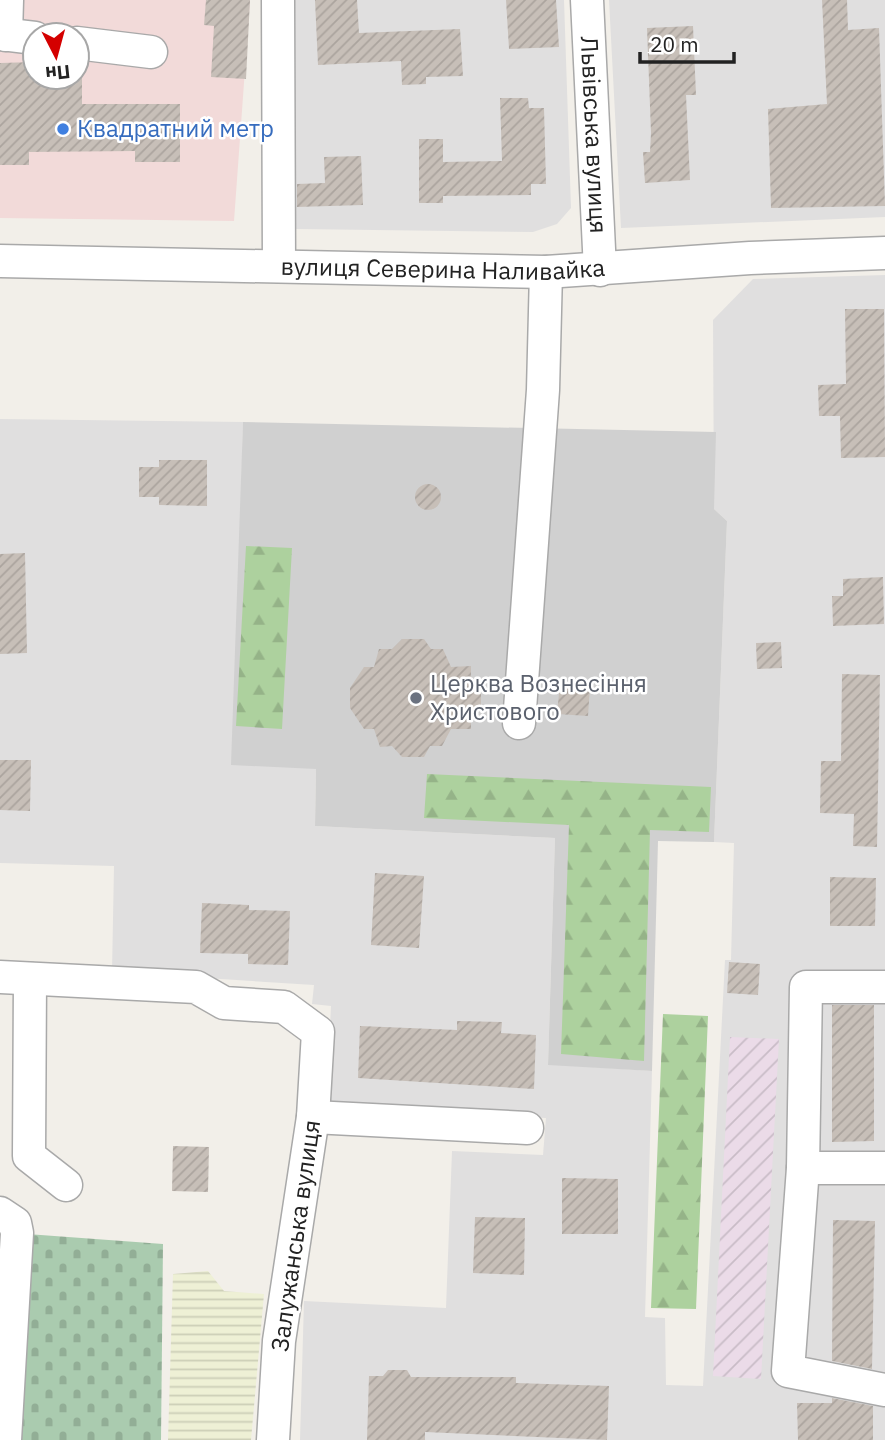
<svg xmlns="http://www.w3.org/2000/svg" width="885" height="1440" viewBox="0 0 885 1440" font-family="'IBM Plex Sans',sans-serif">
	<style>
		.residential { fill: #e0dfdf }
		.commercial { fill: #f2dad9; fill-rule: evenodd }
		.industrial { fill: url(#industrial-furrows) }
		.religious { fill: #d0d0d0 }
		.farmland { fill: url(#farmland-rules) }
		.forest { fill: url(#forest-firs) }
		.cemetery { fill: url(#cemetery-stones) }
		.building { fill: url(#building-hatch) }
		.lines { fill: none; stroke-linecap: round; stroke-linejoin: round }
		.minor-casing { stroke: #a9a9a9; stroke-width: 35 }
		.minor { stroke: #fff; stroke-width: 32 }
		.shop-dot { fill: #3f7fe0; stroke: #fff; stroke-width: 2.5 }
		.worship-dot { fill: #6b7280; stroke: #fff; stroke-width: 2.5 }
		.labels { text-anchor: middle; stroke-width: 5; stroke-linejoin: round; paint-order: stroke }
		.shop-label { font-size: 24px; fill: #366cbe; stroke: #fff; text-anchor: start }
		.street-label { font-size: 24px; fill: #222; stroke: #fff }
		.worship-label { font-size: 24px; fill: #5b616d; stroke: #fff; text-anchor: start }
	</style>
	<defs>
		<pattern id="industrial-furrows" width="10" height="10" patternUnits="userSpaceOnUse" patternTransform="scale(1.75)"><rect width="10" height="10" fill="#ebdbe8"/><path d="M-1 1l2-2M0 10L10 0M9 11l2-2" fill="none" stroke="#c9bcc7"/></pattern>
		<pattern id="farmland-rules" width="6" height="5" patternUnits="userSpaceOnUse" patternTransform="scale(1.75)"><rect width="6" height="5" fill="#eef0d5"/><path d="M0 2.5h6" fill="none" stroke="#ccceb7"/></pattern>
		<pattern id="forest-firs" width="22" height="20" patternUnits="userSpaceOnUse" patternTransform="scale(1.75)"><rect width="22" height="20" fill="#add19e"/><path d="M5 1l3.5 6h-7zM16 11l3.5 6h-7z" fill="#95b388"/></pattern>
		<pattern id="cemetery-stones" width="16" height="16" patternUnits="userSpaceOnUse" patternTransform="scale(1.75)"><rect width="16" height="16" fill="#aacbaf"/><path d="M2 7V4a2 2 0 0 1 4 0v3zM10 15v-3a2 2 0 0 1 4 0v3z" fill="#92ae96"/></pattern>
		<pattern id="building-hatch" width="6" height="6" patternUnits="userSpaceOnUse" patternTransform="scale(1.75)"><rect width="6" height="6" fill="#c7bfb8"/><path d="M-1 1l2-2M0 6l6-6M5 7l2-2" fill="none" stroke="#aba49e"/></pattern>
	</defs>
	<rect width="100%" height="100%" fill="#f2efe9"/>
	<path class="residential" d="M293,0H564L571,208L557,224L533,232L296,229Z
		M609,0H885V217L621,228Z
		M885,275V1440H300L304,1301L446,1308L452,1151L543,1155L546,1118L326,1109L331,1006L312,1004L314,985L112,972L114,866L0,863V419L243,422L239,582L316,769L315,826L555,838L548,1064L652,1071L645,1317L665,1318L666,1385L703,1386L725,960H731L734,843L714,842L727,521L714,509L713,320L753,279Z"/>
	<path class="commercial" d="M0,0H250L234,221L0,218ZM35,35H77V77H35Z"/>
	<path class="industrial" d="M730,1037L779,1039L761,1379L713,1376Z"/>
	<path class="religious" d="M243,422L716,432L714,509L727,521L714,842L658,841L652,1071L548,1065L555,838L315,826L316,769L231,765Z"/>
	<path class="farmland" d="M208,1271L224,1291L264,1294L251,1440H168L173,1274Z"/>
	<path class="forest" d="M246,546L292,548L282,729L236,726Z
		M427,774L711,787L709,832L650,830L644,1061L561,1054L569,825L424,818Z
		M663,1014L708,1016L696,1309L651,1308Z"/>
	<path class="cemetery" d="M0,1232L163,1244L161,1440H0Z"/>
	<path class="building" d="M206,0H250L246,79L211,77L214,26L204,25Z
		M315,0H357L359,33L460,29L463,76L426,77V84L402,85L401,61L318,65Z
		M506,0H556L559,47L509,49Z
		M822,0H847L848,30L879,28L885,206L771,208L768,109L827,104Z
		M693,26L696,95H686L690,180L645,183L643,152H650L651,133L647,28Z
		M35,62V77H77V63H82V104H180V162H135V151L29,152V165H0V63Z
		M500,98H528L529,108H544L546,184H531V195L443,196V203H419V139H443V162L502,161Z
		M361,156L363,205L297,207V184L325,183L324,157Z
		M845,309H884L885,457L841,458L840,416H819L818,385L846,384Z
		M159,460H207V506L159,505V497H139V467H159Z
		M415 497a13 13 0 1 1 26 0a13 13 0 1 1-26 0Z
		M25,553L27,653L0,654V554Z
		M883,577L884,624L833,626L832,596H843V579Z
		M402,639H424L431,649H443L451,667L471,666V681L481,688V707L471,714V729H451L442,746H430L424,757H402L392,746L380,747L374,729H364L350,708V688L364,667H374L379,649H392Z
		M781,642L782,668L757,669L756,643Z
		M842,674L880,675L877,847L853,846L854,814L820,813L821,761H841Z
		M560,683L590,686L588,716L557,714Z
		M0,760H31L30,811L0,810Z
		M375,873L424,876L419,948L371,945Z
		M830,877L876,878L875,926H830Z
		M202,903L249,905V910L290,911L288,965L248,964V954L200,953Z
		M729,962L760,964L758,995L727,993Z
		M832,1005H874V1141L832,1142Z
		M457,1021L502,1022L501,1033L536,1035L534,1089L358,1078L360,1026L457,1030Z
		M173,1146L209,1147L208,1192L172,1191Z
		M562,1178L618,1179V1234H562Z
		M475,1217L525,1218L524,1275L473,1273Z
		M833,1220L875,1221L872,1369L832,1361Z
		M388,1370H407L411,1377H516V1383L609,1386L607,1440L425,1432V1440H367L369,1376H383Z
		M832,1398L873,1406V1440H798L797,1403H832Z"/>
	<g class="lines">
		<g class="minor-casing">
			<g id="minor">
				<path d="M278,0L279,266"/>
				<path id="s1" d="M587,0L600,270"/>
				<path d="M0,34L35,38"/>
				<path d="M6,35L7,0"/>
				<path d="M77,43L151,52"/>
				<path id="s2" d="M0,261L546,272L750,258L885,253"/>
				<path d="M519,723L543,390L546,272"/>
				<path d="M0,977L196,987L224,1003L284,1007L318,1032L313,1117L279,1341L273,1440"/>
				<path d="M30,979L29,1156L66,1185"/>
				<path d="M885,987H806L803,1168L788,1371L885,1390"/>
				<path d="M313,1117L527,1128"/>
				<path d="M803,1168H885"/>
				<path d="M0,1213L15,1223L17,1233L5,1440"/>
			</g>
		</g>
		<use href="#minor" class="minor"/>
	</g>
	<circle class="shop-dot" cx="63" cy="129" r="7"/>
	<circle class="worship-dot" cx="416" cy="698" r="7"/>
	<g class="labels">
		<g class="shop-label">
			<text x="77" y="137">Квадратний метр</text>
		</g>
		<g class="street-label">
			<text dy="8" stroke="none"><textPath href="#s1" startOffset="135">Львівська вулиця</textPath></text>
			<text dy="8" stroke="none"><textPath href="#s2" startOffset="443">вулиця Северина Наливайка</textPath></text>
			<text transform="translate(296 1236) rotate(-82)" y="8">Залужанська вулиця</text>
		</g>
		<g class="worship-label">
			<text x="430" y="692">Церква Вознесіння<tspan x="430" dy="28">Христового</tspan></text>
		</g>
	</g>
	<g transform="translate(56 56) rotate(174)"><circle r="33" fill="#ffffff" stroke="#a7a7a7" stroke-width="2"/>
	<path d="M0-5L12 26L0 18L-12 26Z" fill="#d40000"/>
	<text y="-10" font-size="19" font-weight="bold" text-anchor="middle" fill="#222222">Пн</text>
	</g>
	<path d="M640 52v10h94v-10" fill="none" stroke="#222222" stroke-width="3.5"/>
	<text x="650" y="52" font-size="21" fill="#222222" stroke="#ffffff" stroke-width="5" paint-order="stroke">20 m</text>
</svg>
